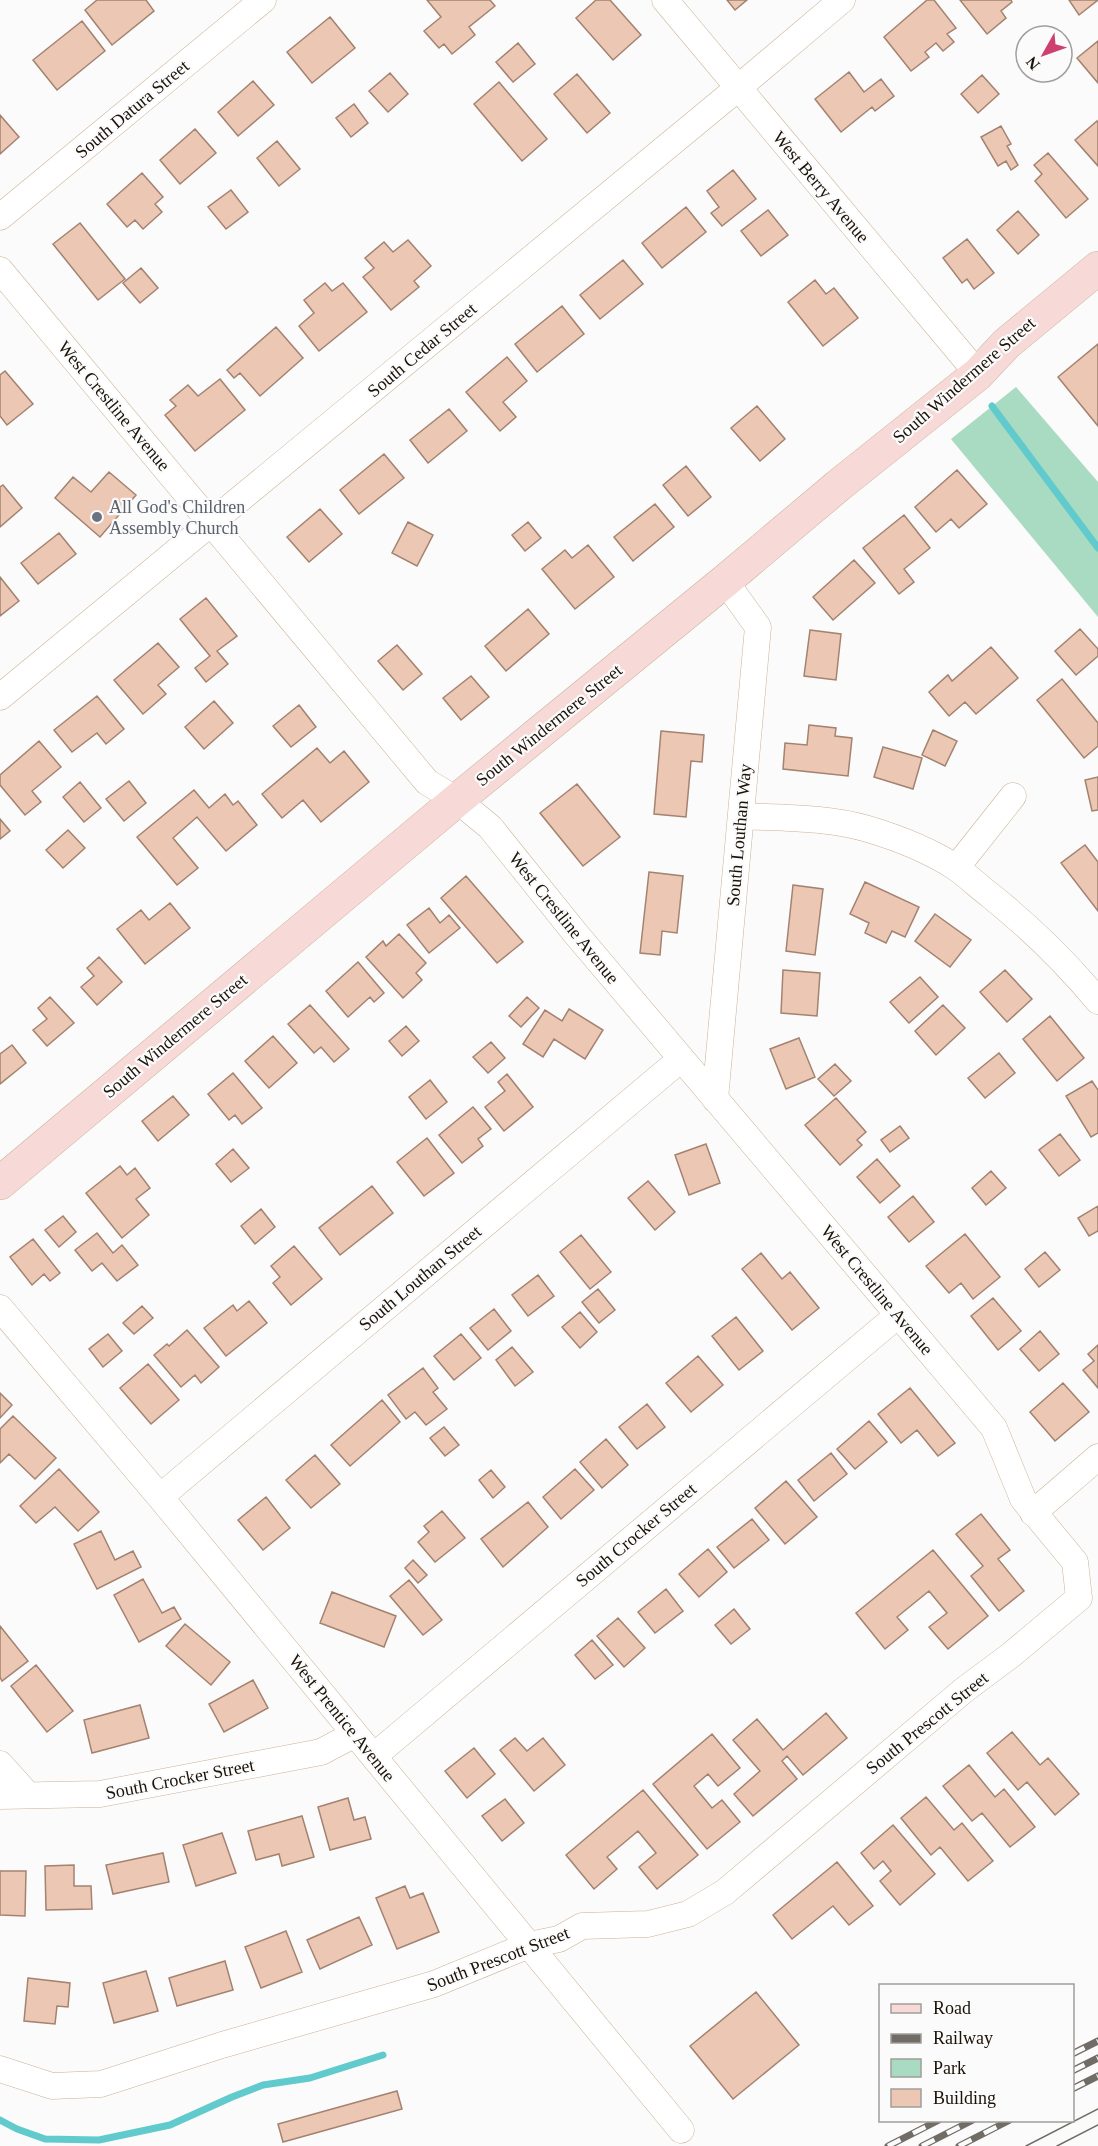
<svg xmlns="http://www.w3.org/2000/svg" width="1098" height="2146" viewBox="0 0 1098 2146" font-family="Georgia,serif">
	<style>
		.green { fill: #a9dac2 }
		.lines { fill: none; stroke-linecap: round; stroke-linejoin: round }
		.stream { stroke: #61cacd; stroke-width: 7 }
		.building { fill: #ecc7b4; stroke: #a48270; stroke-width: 1.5 }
		.street-casing { stroke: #cbb294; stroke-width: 27 }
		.secondary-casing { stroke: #cbb294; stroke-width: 34 }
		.street { stroke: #fff; stroke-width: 26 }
		.secondary { stroke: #f7d9d8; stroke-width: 33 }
		.tram { stroke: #716c66; stroke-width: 1.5 }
		.rail-casing { stroke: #716c66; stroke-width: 7 }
		.rail { stroke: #fbfbfb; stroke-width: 4.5; stroke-dasharray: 14; stroke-linecap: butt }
		.worship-dot { fill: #6b7280; stroke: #fbfbfb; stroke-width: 2 }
		.labels { text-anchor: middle; stroke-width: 4.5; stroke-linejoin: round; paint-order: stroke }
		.street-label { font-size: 18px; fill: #1b1208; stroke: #fbfbfb }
		.worship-label { font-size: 18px; fill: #5b616d; stroke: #fbfbfb; text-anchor: start }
	</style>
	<rect width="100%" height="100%" fill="#fbfbfb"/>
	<path class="green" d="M1016,387L1098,482V617L951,439Z"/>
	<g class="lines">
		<path class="stream" d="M992,406L1098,548
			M0,2120L17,2129L45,2139L99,2140L170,2125L232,2097L263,2085L310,2078L383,2055"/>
	</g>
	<path class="building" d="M97,0H146L154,11L112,45L85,10Z
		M427,0H490L495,6L469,27L475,35L452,54L444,44L439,48L424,31L441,17Z
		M596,0H610L641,35L613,60L576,18Z
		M727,0H747L735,10Z
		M927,0H934L956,28L947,34L954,42L943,51L936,43L925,52L929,57L911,71L884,37Z
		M960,0H1011L1012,2L1001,11L1006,18L987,34Z
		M1069,0H1098L1079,15Z
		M330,17L355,48L312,83L287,52Z
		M82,21L105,51L57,90L33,60Z
		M1098,41V83L1077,58Z
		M518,43L535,64L513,82L496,62Z
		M849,72L864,92L881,79L894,96L875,111L872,107L841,132L815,99Z
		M390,73L408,94L388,112L369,91Z
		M577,74L610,113L587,133L554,94Z
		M982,75L999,94L978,113L961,94Z
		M253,81L274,105L238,136L218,112Z
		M499,82L547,139L522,161L474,104Z
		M354,104L368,123L351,137L336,118Z
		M0,115L19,137L0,154Z
		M1097,121L1098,123V166L1075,140Z
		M1001,126L1011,144L1007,146L1018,165L1011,170L1006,161L998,166L981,137Z
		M195,129L216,153L180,184L160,160Z
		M277,141L300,169L279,186L257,158Z
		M1048,153L1088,199L1066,218L1035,181L1042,174L1034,165Z
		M733,170L756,199L722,226L711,213L719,207L707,191Z
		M142,173L163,197L155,204L162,212L143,229L135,220L127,227L107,204Z
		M231,190L248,212L226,229L208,207Z
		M686,207L706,232L662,268L642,243Z
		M768,210L788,235L761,256L741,231Z
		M1018,211L1039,235L1018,254L997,230Z
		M80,223L125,279L98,300L53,244Z
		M967,239L994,273L974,289L967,279L962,283L943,258Z
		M408,240L431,266L414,281L419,287L391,310L363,277L374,268L365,258L384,242L393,252Z
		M623,260L643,284L600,319L580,295Z
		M141,268L158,288L140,303L123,283Z
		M815,280L826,294L834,288L858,318L823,346L788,302Z
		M325,283L332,291L343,283L367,312L319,351L299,326L314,313L304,300Z
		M562,306L584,334L537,372L515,344Z
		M276,327L303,358L260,396L240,373L234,378L227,370Z
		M1098,344V426L1058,377Z
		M507,357L527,381L503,402L516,417L500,431L466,392Z
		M5,371L33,404L7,425L0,416V375Z
		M220,379L245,410L195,451L165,415L176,406L170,400L188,385L198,396Z
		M757,406L785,439L760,461L731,428Z
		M449,409L467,431L428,463L410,440Z
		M384,454L404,478L359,514L340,490Z
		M686,466L711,497L688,516L663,485Z
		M957,470L987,504L959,528L951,519L936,532L915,507Z
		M109,472L136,495L100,537L55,498L73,477L91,492Z
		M3,485L22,508L0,527V487Z
		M655,504L674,527L633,561L614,537Z
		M320,509L342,534L309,562L287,537Z
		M904,515L930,548L904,569L914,582L899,594L863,548Z
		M408,522L433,535L417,566L392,553Z
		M528,522L541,538L525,551L512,535Z
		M59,533L76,554L38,584L21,563Z
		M588,545L614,577L575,609L542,569L565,550L572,558Z
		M854,560L875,583L833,620L813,597Z
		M0,577L19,601L0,616Z
		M206,598L237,636L217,651L228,664L206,682L195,668L210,656L180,619Z
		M528,609L549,634L506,671L485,646Z
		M1080,629L1098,649V656L1076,675L1055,651Z
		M810,630L841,634L836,680L804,676Z
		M158,643L179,667L158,685L166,694L143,714L114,680Z
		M397,645L422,674L403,690L378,661Z
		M991,647L1018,678L976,714L965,702L949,716L929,692L948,675L952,681Z
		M471,676L489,697L461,720L443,698Z
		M1062,679L1098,723V746L1084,758L1037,700Z
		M97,696L124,729L106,744L97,733L72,752L54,730Z
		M214,701L233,723L204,749L185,727Z
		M299,705L316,727L291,747L273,726Z
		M809,725L836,728L835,736L852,738L848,776L783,769L785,743L807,745Z
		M933,730L957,741L945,766L922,755Z
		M661,731L704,735L702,762L691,761L686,817L654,814Z
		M39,741L61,767L32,791L41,802L25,815L0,785V775Z
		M883,747L922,758L913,789L874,777Z
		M317,748L330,763L344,751L369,782L321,822L303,800L282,818L262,794Z
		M1098,777V810L1092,811L1085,780Z
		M129,781L146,803L124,821L106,799Z
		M80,782L101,808L84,822L63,797Z
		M577,784L620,837L583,866L540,813Z
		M194,790L209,808L225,794L233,805L238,801L257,825L226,851L197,817L173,838L198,868L177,885L137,837Z
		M0,819L10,831L0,839Z
		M68,830L85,848L63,868L46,850Z
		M1085,845L1098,862V911L1061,863Z
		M649,872L683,876L677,933L662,931L660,955L640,953Z
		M466,876L523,942L497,963L441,898Z
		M865,882L919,907L905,937L892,931L886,943L865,933L869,923L850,914Z
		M793,885L823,889L815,955L786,951Z
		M170,903L190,928L145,964L117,929L141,910L149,920Z
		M429,908L440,923L449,915L460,928L429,953L407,925Z
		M935,914L971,940L950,967L915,941Z
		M399,934L426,963L416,973L422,980L403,998L366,957L383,941L386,946Z
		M99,957L122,982L97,1005L81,987L94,976L87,968Z
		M358,962L384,993L374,1002L370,997L348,1017L326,991Z
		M783,970L820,973L817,1016L781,1013Z
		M1005,970L1032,999L1007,1022L980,992Z
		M920,977L938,997L909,1023L890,1002Z
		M50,997L74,1023L47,1046L33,1030L47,1019L38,1008Z
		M527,997L539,1008L521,1027L509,1016Z
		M310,1005L349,1049L334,1062L321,1047L314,1053L288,1024Z
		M943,1005L965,1028L936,1055L915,1031Z
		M569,1009L603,1030L585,1059L554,1039L543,1057L523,1044L545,1010L562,1021Z
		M1050,1016L1084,1058L1057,1081L1023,1039Z
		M406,1026L419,1041L402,1056L389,1041Z
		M273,1036L297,1063L269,1088L245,1061Z
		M799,1038L815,1077L786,1089L770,1049Z
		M491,1042L505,1058L488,1073L473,1057Z
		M12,1045L26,1063L0,1084V1054Z
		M999,1053L1015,1073L985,1098L968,1078Z
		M835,1064L851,1081L834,1096L818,1079Z
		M233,1073L262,1108L242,1124L235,1115L229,1120L208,1094Z
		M507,1074L533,1107L504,1131L485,1107L505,1091L498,1082Z
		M430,1080L447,1102L426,1119L409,1097Z
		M1092,1081L1098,1090V1133L1091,1137L1066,1096Z
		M173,1096L189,1115L158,1141L142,1121Z
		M836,1098L866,1132L857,1140L862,1145L840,1165L805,1125Z
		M473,1107L491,1129L478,1139L483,1146L462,1163L439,1135Z
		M900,1126L909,1138L890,1152L881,1140Z
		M1060,1134L1080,1160L1059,1176L1039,1150Z
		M427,1138L454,1173L424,1196L397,1162Z
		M706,1144L720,1183L689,1195L675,1155Z
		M233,1149L249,1168L231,1182L216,1164Z
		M877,1159L900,1186L880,1203L857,1177Z
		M120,1166L127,1175L135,1168L150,1188L136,1199L149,1215L122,1238L86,1193Z
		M991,1171L1006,1188L986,1205L972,1188Z
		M648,1181L675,1212L655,1230L628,1198Z
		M372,1186L393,1213L340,1255L319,1228Z
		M913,1196L934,1222L909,1242L888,1217Z
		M1098,1206V1231L1089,1236L1078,1218Z
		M261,1209L275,1227L255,1244L241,1226Z
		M63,1216L76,1232L59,1247L45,1230Z
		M97,1233L113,1253L122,1245L138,1265L117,1281L102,1263L92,1271L75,1250Z
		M965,1234L1000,1277L973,1299L961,1283L949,1293L926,1266Z
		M581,1235L611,1272L590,1289L560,1252Z
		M33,1239L60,1273L50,1281L44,1274L32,1285L10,1257Z
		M294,1246L322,1279L291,1305L273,1283L280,1277L271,1266Z
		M1045,1252L1060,1270L1039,1287L1025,1269Z
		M761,1253L782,1279L790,1272L819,1308L792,1330L742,1269Z
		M538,1275L554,1296L528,1316L512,1295Z
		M598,1289L615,1310L599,1323L582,1302Z
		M993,1298L1021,1331L998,1350L971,1316Z
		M249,1301L267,1323L226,1356L204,1328L233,1305L237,1311Z
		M142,1306L153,1318L134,1334L123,1323Z
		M494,1309L511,1331L488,1350L470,1328Z
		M580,1312L597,1332L580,1348L562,1327Z
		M736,1317L763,1351L739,1370L712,1336Z
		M187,1330L219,1367L201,1383L195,1375L181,1387L154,1355L167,1344L169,1346Z
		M1040,1331L1059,1354L1039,1371L1020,1349Z
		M108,1334L122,1351L103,1367L89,1349Z
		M461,1334L481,1358L454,1380L434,1356Z
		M1098,1345V1388L1083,1370L1094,1361L1088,1354Z
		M512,1347L533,1372L515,1386L496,1360Z
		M698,1356L723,1385L691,1412L666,1383Z
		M148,1364L179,1400L151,1424L120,1388Z
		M423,1368L438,1388L433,1392L447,1409L426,1425L415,1412L406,1419L388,1395Z
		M1063,1383L1089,1412L1055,1441L1030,1412Z
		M910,1388L955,1443L938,1456L917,1430L901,1443L878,1414Z
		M0,1393L12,1405L0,1418Z
		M382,1400L400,1422L350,1466L331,1445Z
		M647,1404L665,1427L637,1449L619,1427Z
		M13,1416L56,1458L35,1479L9,1454L0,1463V1429Z
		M869,1421L887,1442L855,1469L837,1449Z
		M444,1427L459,1445L445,1456L430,1438Z
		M606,1439L628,1465L602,1488L580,1462Z
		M831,1453L847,1474L814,1501L798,1480Z
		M315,1455L340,1484L311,1508L286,1480Z
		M59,1469L99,1512L78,1531L55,1507L36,1523L20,1506Z
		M575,1469L594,1490L561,1519L543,1497Z
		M491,1470L505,1487L493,1498L479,1480Z
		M786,1481L817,1517L785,1544L755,1508Z
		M266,1497L290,1528L263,1550L238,1520Z
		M528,1502L548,1527L503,1567L481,1539Z
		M442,1511L465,1538L435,1562L418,1542L429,1532L424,1526Z
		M981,1514L1010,1550L998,1559L1024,1591L999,1611L971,1576L983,1566L956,1534Z
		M752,1519L769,1540L734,1568L717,1547Z
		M101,1531L115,1560L133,1551L141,1567L97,1589L74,1544Z
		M708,1549L727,1572L699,1597L679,1574Z
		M933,1550L988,1616L948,1649L929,1627L947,1613L929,1591L897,1617L908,1630L885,1649L856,1613Z
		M413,1560L427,1575L418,1583L405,1568Z
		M143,1579L162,1613L174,1607L181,1619L139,1642L114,1595Z
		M409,1580L442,1620L423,1635L390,1596Z
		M666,1589L683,1611L655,1633L638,1612Z
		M332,1592L396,1616L384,1647L320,1623Z
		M734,1609L750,1629L731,1644L715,1625Z
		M618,1618L645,1648L624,1667L597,1636Z
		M185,1624L230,1662L211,1685L166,1646Z
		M0,1626L28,1661L2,1681L0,1677Z
		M592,1640L613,1665L595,1679L575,1655Z
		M36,1665L73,1711L47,1732L11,1686Z
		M253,1680L268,1708L224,1732L209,1704Z
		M140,1705L149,1738L92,1753L84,1720Z
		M826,1713L847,1738L803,1775L787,1756L782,1761L797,1779L753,1816L734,1794L760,1771L733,1740L757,1719L783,1750Z
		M1012,1732L1040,1765L1048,1758L1079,1794L1055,1815L1027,1782L1018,1790L987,1753Z
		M712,1734L740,1768L718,1786L708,1774L694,1786L712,1808L722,1800L740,1822L707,1849L653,1784Z
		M515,1738L527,1751L543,1738L565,1765L534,1791L500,1750Z
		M474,1748L495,1774L467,1798L445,1771Z
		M969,1765L995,1797L1004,1789L1035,1827L1010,1847L982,1813L972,1821L943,1786Z
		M643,1790L698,1855L657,1889L639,1867L656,1853L638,1831L607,1857L617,1869L594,1889L566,1855Z
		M926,1797L954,1830L962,1823L993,1861L968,1881L940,1847L931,1855L901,1818Z
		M348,1798L354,1820L365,1817L371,1839L330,1850L318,1807Z
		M505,1799L524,1823L502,1841L482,1816Z
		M302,1816L314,1857L282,1866L279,1854L256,1860L248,1831Z
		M893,1825L935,1874L900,1905L880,1881L891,1871L883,1861L874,1869L861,1853Z
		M222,1833L236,1873L196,1886L183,1845Z
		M163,1853L169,1882L113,1894L106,1865Z
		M837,1862L873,1906L849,1925L833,1906L792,1939L773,1915Z
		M74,1865V1886H91L92,1909L46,1910L45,1866Z
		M0,1871H26L25,1916L0,1915Z
		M405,1886L410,1898L423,1893L439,1932L397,1949L376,1898Z
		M359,1917L372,1945L320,1969L307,1940Z
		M286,1931L302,1972L261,1988L245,1947Z
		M225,1961L233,1990L177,2006L169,1978Z
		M146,1971L158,2011L114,2023L103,1983Z
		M28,1978L70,1983L68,2007L57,2006L55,2024L24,2021Z
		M756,1992L799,2045L733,2099L690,2046Z
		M397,2091L402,2109L283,2142L278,2124Z"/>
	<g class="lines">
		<g class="street-casing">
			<path id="street" d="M665,0L978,374
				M0,217L263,0
				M0,270L427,782L457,800L490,827L576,934L994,1428L1023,1499L1075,1562L1079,1598L1011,1655L964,1690L725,1892L688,1914L648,1924L582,1926L559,1939L529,1945L434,1984L222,2045L101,2084L52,2086L0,2069
				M0,697L738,88L842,0
				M741,816C783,818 827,817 868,829C898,838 929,850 955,867C968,876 979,887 991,896C1032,929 1064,960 1098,1001
				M956,868L1013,796
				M715,1099L758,627L725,581
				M0,1308L160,1497L681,2130
				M160,1497L681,1059
				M1033,1513L1098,1457
				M374,1756L898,1315
				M0,1764L27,1794
				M0,1796L100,1794L321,1752L355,1734"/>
		</g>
		<g class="secondary-casing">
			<path id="secondary" d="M0,1183L457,800L725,581L839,485L978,374L1006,344L1098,268"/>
		</g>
		<use href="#street" class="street"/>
		<use href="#secondary" class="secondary"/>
		<path class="tram" d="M1026,2146L1098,2109
			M1057,2146L1098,2125"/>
		<g class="rail-casing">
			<path id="rail" d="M1072,2054L1098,2041
				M1072,2071L1098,2058
				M1072,2089L1098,2076
				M888,2146L939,2120
				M922,2146L973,2120
				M959,2146L1010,2120"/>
		</g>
		<use href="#rail" class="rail"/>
	</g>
	<circle class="worship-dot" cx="97" cy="517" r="6"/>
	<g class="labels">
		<g class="street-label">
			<text transform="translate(132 109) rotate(-40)" y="6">South Datura Street</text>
			<text transform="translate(821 187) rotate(50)" y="6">West Berry Avenue</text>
			<text transform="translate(422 350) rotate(-40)" y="6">South Cedar Street</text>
			<text transform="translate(964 380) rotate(-41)" y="6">South Windermere Street</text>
			<text transform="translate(114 406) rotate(50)" y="6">West Crestline Avenue</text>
			<text transform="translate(549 725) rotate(-39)" y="6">South Windermere Street</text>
			<text transform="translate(739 835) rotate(-85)" y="6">South Louthan Way</text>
			<text transform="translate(564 918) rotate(51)" y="6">West Crestline Avenue</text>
			<text transform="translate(175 1036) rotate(-40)" y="6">South Windermere Street</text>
			<text transform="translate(420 1278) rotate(-40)" y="6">South Louthan Street</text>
			<text transform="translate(877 1290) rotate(50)" y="6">West Crestline Avenue</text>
			<text transform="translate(636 1535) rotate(-40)" y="6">South Crocker Street</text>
			<text transform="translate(342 1718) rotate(51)" y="6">West Prentice Avenue</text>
			<text transform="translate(927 1723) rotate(-39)" y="6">South Prescott Street</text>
			<text transform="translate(180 1779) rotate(-11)" y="6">South Crocker Street</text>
			<text transform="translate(498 1959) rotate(-21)" y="6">South Prescott Street</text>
		</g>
		<g class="worship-label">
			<text x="109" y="513">All God's Children<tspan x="109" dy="21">Assembly Church</tspan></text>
		</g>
	</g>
	<rect x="879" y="1984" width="195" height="138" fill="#fbfbfb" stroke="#a19e9a" stroke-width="1.5"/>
	<rect x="891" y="2004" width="30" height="9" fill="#f7d9d8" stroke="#a19e9a" stroke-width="1.5"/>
	<text x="933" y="2014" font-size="18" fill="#1b1208">Road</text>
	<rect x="891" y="2034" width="30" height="9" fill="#716c66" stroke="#a19e9a" stroke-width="1.5"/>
	<text x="933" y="2044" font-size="18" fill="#1b1208">Railway</text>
	<rect x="891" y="2059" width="30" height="18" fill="#a9dac2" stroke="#a19e9a" stroke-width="1.5"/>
	<text x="933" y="2074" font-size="18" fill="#1b1208">Park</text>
	<rect x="891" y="2089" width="30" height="18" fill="#ecc7b4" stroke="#a19e9a" stroke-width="1.5"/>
	<text x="933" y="2104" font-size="18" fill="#1b1208">Building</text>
	<g transform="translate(1044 54) rotate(230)"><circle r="28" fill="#fbfbfb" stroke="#a19e9a" stroke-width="1.5"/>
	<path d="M0-4.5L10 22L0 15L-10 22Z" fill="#cd4071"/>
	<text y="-9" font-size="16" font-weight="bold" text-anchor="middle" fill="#1b1208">N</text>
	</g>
</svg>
